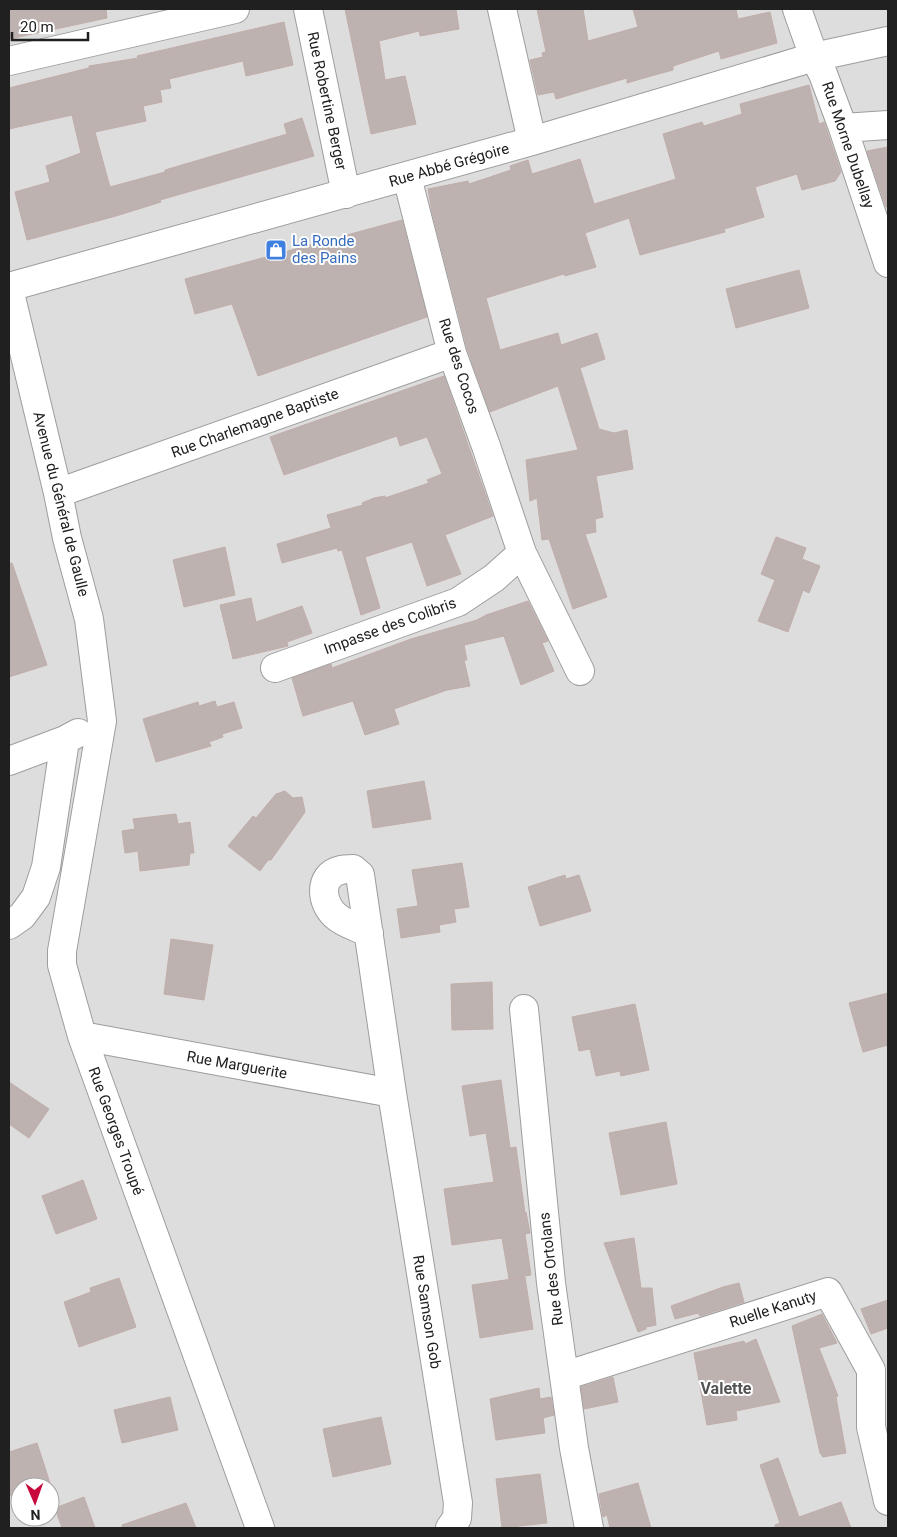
<svg xmlns="http://www.w3.org/2000/svg" width="897" height="1537" viewBox="0 0 897 1537" font-family="Roboto,sans-serif">
	<style>
		.residential { fill: #dedddd; fill-rule: evenodd }
		.building { fill: #bdb2b0; stroke: #c1ada9 }
		.lines { fill: none; stroke-linecap: round; stroke-linejoin: round }
		.minor-casing { stroke: #9d9d9d; stroke-width: 30 }
		.minor { stroke: #fff; stroke-width: 28 }
		.labels { text-anchor: middle; stroke-width: 4; stroke-linejoin: round; paint-order: stroke }
		.street-label { font-size: 15px; fill: #202020; stroke: #fff }
		.shop-label { font-size: 15px; fill: #366cbe; stroke: #fff; text-anchor: start }
		.neighbourhood-label { font-size: 16px; font-weight: bold; fill: #535353; stroke: #fff }
	</style>
	<rect width="100%" height="100%" fill="#f0eae7"/>
	<path class="residential" d="M9,9H888V1528H9ZM20,1487H50V1517H20Z"/>
	<path class="building" d="M9,9H106L107,18L9,39Z
		M345,9H456L459,29L420,36L419,31L379,41L385,80L405,76L416,124L371,134Z
		M537,9H583L588,41L638,27L633,9H736L738,19L770,12L777,43L721,59L719,51L673,66V70L651,76L627,83V78L556,99L554,92L538,95L530,60L543,57L542,53L546,52Z
		M284,22L293,65L246,76L243,61L169,79L171,88L160,90L162,102L143,106L146,121L95,132L110,187L165,172V170L287,134L284,124L302,118L314,156L160,200L161,202L116,216L27,240L15,192L50,182L46,166L81,153L72,115L9,129V88L89,68V66L138,58L137,56Z
		M809,85L819,124L824,122L841,172L835,181L802,190L797,174L755,187L764,217L724,229L725,232L640,255L629,218L585,233L596,267L565,276L564,274L486,298L500,350L558,333L561,345L597,333L605,359L580,368L599,429L614,433L627,430L633,469L596,476L603,517L595,519L596,532L585,534L607,597L573,609L549,539L542,540L537,498L530,501L526,460L578,450L558,386L490,412L467,348L432,212L428,189L468,181L469,184L511,170L510,166L528,160L532,174L580,159L594,204L676,179L663,134L702,122L704,126L742,114L740,104Z
		M888,147V207H886L867,151Z
		M402,220L427,317L258,376L232,304L195,314L185,279Z
		M799,270L809,308L736,328L726,289Z
		M444,376L493,516L445,535L461,574L427,586L412,542L365,557L380,608L361,615L342,550L338,551L337,548L282,563L277,544L331,528L327,515L363,505L362,503L374,498L385,496V498L429,483L427,480L442,474L427,437L400,446L397,436L284,475L270,437Z
		M776,537L806,548L802,559L820,566L809,593L803,590L788,632L758,621L775,580L761,574Z
		M225,547L235,595L184,607L173,560Z
		M12,563L47,665L9,677V564Z
		M251,598L256,622L302,606L312,633L287,642L288,646L233,659L220,605Z
		M528,601L548,641L542,643L554,671L521,685L504,636L464,645L467,660H464L470,686L447,690L394,709L399,724L365,735L353,701L303,716L292,678L331,664L332,668L411,639L477,620L486,615Z
		M215,701L217,707L234,702L242,728L222,734L223,737L209,742L211,746L156,762L143,719L198,702L199,706Z
		M424,781L431,819L373,828L367,791Z
		M285,791L293,798L302,797L305,812L271,860H268L260,871L228,846L253,816L256,818L276,794Z
		M176,814L178,824L190,822L194,853H190L189,865L140,871L138,851L125,853L122,831L135,829L133,819Z
		M462,863L469,907L454,909L456,922L439,925L440,932L401,938L397,909L418,906L412,870Z
		M565,875L566,879L579,875L591,911L540,926L528,887Z
		M171,939L213,945L204,1000L164,994Z
		M492,982L493,1029L452,1030L451,984Z
		M888,993V1045L863,1052L849,1003Z
		M635,1004L649,1070L621,1076L620,1071L596,1076L590,1049L579,1051L572,1017Z
		M501,1080L510,1148L516,1147L525,1213L526,1212L530,1233L525,1234L531,1275L509,1279L502,1238L452,1245L444,1189L494,1182L486,1133L470,1136L462,1086Z
		M9,1082L49,1109L29,1138L9,1124Z
		M666,1122L677,1184L621,1195L609,1133Z
		M83,1180L97,1219L56,1234L42,1196Z
		M634,1238L641,1288H652L656,1325L646,1327V1329L638,1332L604,1243Z
		M525,1277L533,1329L480,1338L472,1285Z
		M119,1278L136,1327L79,1347L64,1302L91,1292L90,1288Z
		M739,1283L744,1302L700,1316L698,1313L675,1319L671,1306L723,1287Z
		M888,1300V1328L871,1334L861,1309Z
		M822,1314L837,1343L819,1348L838,1396L836,1397L846,1453L823,1457L820,1453L792,1326Z
		M756,1339L780,1402L736,1411L737,1420L707,1425L694,1353L744,1341L745,1344Z
		M613,1377L618,1402L584,1409L581,1387Z
		M539,1388L540,1399L551,1397L554,1415L543,1418L545,1433L496,1440L490,1399Z
		M170,1397L178,1430L122,1443L114,1410Z
		M381,1417L391,1464L333,1477L323,1429Z
		M37,1443L50,1483L38,1487H20V1492L9,1496V1452Z
		M778,1458L799,1517L841,1502L851,1528H775V1525L780,1523L760,1465Z
		M540,1474L547,1523L502,1528L496,1479Z
		M638,1483L651,1528H610L607,1515L603,1517L599,1494Z
		M84,1497L95,1528H62L55,1508Z
		M186,1503L196,1528H122V1525Z"/>
	<g class="lines">
		<g class="minor-casing">
			<path id="minor" d="M308,9L346,194
				M502,9L532,141
				M797,9L814,57L823,74L843,128L888,263
				M9,61L235,9
				M843,128L888,125
				M407,177L452,353L486,446L522,553L580,671
				M9,287L532,141L814,57L888,41
				M9,289L58,493L67,538L89,619L102,721L62,951V965L82,1036L260,1528
				M58,493L452,353
				M275,668L458,602L494,578L522,553
				M9,761L65,740L78,733
				M9,925L22,916L36,897L46,867L65,740
				M369,933C359,928 344,923 337,917C321,905 317,875 341,870C344,869 349,869 353,869L360,875L392,1093L458,1503L457,1518L450,1528
				M524,1009L551,1283L574,1448L589,1528
				M82,1036L392,1093
				M564,1376L828,1292L871,1370V1427L888,1501"/>
		</g>
		<use href="#minor" class="minor"/>
	</g>
	<defs>
		<g id="shop-square" transform="scale(1.125)"><rect x="-9" y="-9" width="18" height="18" rx="4" fill="#3f7fe0" stroke="#fff"/><path d="M-5-2.5h2.3a2.7 3.5 0 0 1 5.4 0H5L5.5 6h-11ZM-1.5-2.5h3a1.5 2.3 0 0 0-3 0Z" fill="#fff"/></g>
	</defs>
	<g fill-rule="evenodd">
		<use href="#shop-square" x="276" y="250"/>
	</g>
	<g class="labels">
		<g class="street-label">
			<text transform="translate(327 101) rotate(78)" y="5">Rue Robertine Berger</text>
			<text transform="translate(848 145) rotate(71)" y="5">Rue Morne Dubellay</text>
			<text transform="translate(449 165) rotate(-16)" y="5">Rue Abbé Grégoire</text>
			<text transform="translate(459 366) rotate(72)" y="5">Rue des Cocos</text>
			<text transform="translate(255 423) rotate(-20)" y="5">Rue Charlemagne Baptiste</text>
			<text transform="translate(61 504) rotate(76)" y="5">Avenue du Général de Gaulle</text>
			<text transform="translate(390 626) rotate(-20)" y="5">Impasse des Colibris</text>
			<text transform="translate(237 1065) rotate(10)" y="5">Rue Marguerite</text>
			<text transform="translate(116 1131) rotate(70)" y="5">Rue Georges Troupé</text>
			<text transform="translate(551 1269) rotate(-97)" y="5">Rue des Ortolans</text>
			<text transform="translate(773 1309) rotate(-18)" y="5">Ruelle Kanuty</text>
			<text transform="translate(427 1312) rotate(81)" y="5">Rue Samson Gob</text>
		</g>
		<g class="shop-label">
			<text x="292" y="246">La Ronde<tspan x="292" dy="17">des Pains</tspan></text>
		</g>
		<g class="neighbourhood-label">
			<text x="726" y="1394">Valette</text>
		</g>
	</g>
	<rect width="897" height="1537" fill="none" stroke="#202020" stroke-width="20"/>
	<g transform="translate(35 1502) rotate(178)"><circle r="24" fill="#ffffff" stroke="#a6a6a6"/>
	<path d="M0-4L9 19L0 12L-9 19Z" fill="#c8083c"/>
	<text y="-8" font-size="14" font-weight="bold" text-anchor="middle" fill="#202020">N</text>
	</g>
	<path d="M12 32v8h76v-8" fill="none" stroke="#202020" stroke-width="2.5"/>
	<text x="20" y="32" font-size="15" fill="#202020" stroke="#ffffff" stroke-width="4" paint-order="stroke">20 m</text>
</svg>
